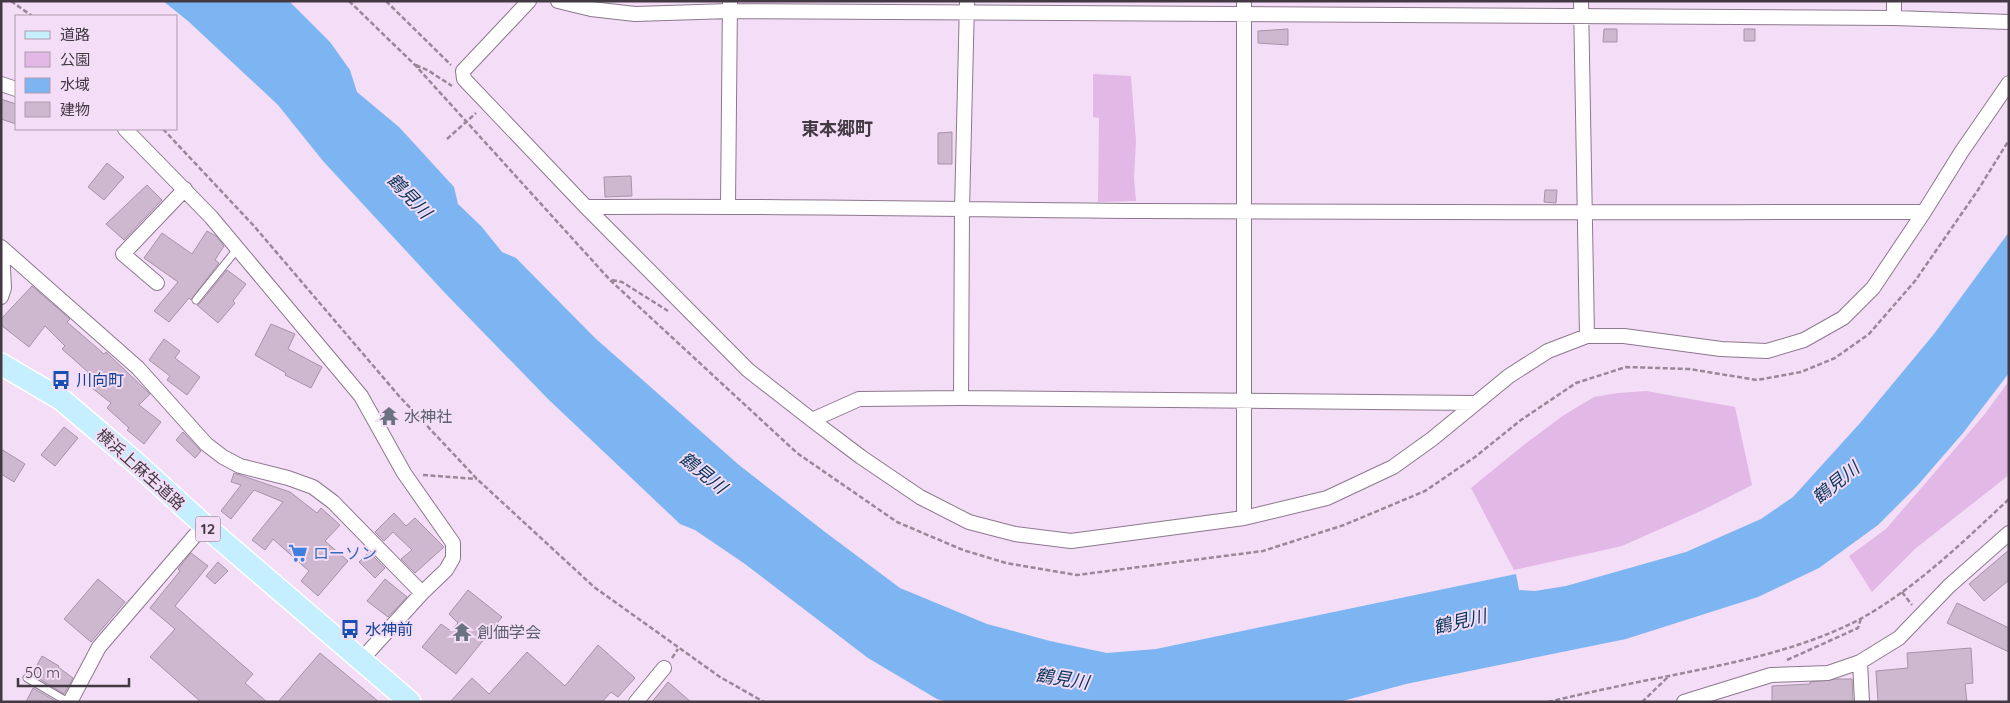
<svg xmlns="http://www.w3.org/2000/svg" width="2010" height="703" viewBox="0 0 2010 703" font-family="Quicksand,'Noto Sans JP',sans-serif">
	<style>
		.green { fill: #e2b8e6 }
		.water { fill: #7db5f2 }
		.building { fill: #ceb8d0; stroke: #a792a8 }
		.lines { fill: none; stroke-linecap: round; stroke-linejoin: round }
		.lane-casing { stroke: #8c788e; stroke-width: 9 }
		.street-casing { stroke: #8c788e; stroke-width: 16 }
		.primary-casing { stroke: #fff; stroke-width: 24 }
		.path { stroke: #988899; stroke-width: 2.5; stroke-dasharray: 5 2.5; stroke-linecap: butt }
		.lane { stroke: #fff; stroke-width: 7 }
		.street { stroke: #fff; stroke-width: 14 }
		.primary { stroke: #c5eeff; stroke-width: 21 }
		.labels { text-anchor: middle; stroke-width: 4; stroke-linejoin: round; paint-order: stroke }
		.shield { fill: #f4ddf6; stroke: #776a79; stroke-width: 1 }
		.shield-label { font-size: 15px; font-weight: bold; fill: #423943 }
		.transit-label { font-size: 16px; fill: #164399; stroke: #f4ddf6; text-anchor: start }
		.worship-label { font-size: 16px; fill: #5b616d; stroke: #f4ddf6; text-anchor: start }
		.street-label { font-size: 16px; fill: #423943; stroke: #f4ddf6 }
		.shop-label { font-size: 16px; fill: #366cbe; stroke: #f4ddf6; text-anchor: start }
		.neighbourhood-label { font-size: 18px; font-weight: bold; fill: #423943; stroke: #f4ddf6 }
		.water-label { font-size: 18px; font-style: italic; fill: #0b355b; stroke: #f4ddf6 }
	</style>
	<rect width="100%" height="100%" fill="#f4ddf6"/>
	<path class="green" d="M1093,74L1131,76L1136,141L1134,178L1136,201L1098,202L1099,118L1093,117Z
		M2009,381V475L1916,548L1872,592L1849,556L1886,529L1984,415Z
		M1646,391L1735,407L1752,485L1703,510L1622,546L1514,570L1471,488L1525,444L1564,415L1594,397L1618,393Z"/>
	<path class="water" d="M163,1H289L330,42L350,70L357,92L399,127L454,187L458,204L481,226L502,252L516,258L595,338L739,465L825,532L900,588L987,624L1050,641L1107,653L1156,649L1516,574L1519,590L1535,591L1566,586L1686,552L1761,519L1793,497L1861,422L1934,334L2009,232V373L1963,433L1917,486L1878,525L1819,568L1758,597L1626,639L1406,684L1339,702H948L937,699L868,658L745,564L695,530L680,524L548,399L445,293L323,161L278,105L188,21Z"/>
	<path class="building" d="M1288,29V45L1258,43V31Z
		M1604,29H1617V42H1603Z
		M1744,29H1755V41H1744Z
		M1,99L16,104V124L1,119Z
		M952,132V164H938V133Z
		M107,163L124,177L104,200L88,187Z
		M631,176L632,196L605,197L604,177Z
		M147,185L162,200L124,240L106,224Z
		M1545,190H1557L1556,203L1544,202Z
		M207,231L216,236L224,246L215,260L219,263L191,300L189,298L169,322L154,311L178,282L144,258L162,233L192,254Z
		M227,270L246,284L233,301L235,303L218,323L197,305L200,303Z
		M32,286L70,319L67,322L104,354L106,352L150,394L139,405L161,422L144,444L127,430L129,428L107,408L111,403L82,380L88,372L62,349L65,346L45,326L29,347L1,325V319Z
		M271,324L295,334L288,349L322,367L311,388L285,375L286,373L255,355Z
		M164,339L180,351L175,358L200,377L187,395L167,380L170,376L149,360Z
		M64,427L78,438L55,466L41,455Z
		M183,432L201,451L195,458L176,440Z
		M1,449L25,464L14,482L1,474Z
		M234,473L290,492L317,513L321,508L340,525L325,541L348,561L318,596L301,581L309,571L273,539L265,550L252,540L283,502L254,490L231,519L221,511L241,485L231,482Z
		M394,513L406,526L415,518L444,547L415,573L401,559L412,550L393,532L384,541L375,532Z
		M2009,550V580L1984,601L1969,584Z
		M369,552L385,568L375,578L359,562Z
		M191,553L208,566L175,606L253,674L245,683L267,702H201L150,657L175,629L150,608L180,571L178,569Z
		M218,562L228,571L215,584L206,576Z
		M98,579L125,602L91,642L64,619Z
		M385,579L407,597L388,617L367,601Z
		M468,590L502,617L456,674L422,647L441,624L451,631L458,623L449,614Z
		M1957,603L2009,628V652L1947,623Z
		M598,645L635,678L618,697L611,692L602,702H450L472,678L489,694L527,652L565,686Z
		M1971,648L1973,683L1965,684L1967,702H1878L1876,671L1908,668L1907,653Z
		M320,653L349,677L379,702H278Z
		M42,656L59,666L58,667L73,678L64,694L38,678L39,676L33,672Z
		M1836,679H1852L1853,702H1772V686L1810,684V682Z
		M668,682L691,702H652Z
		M33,688L57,702H26Z"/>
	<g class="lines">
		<g class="lane-casing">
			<path id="lane" d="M196,300L238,248
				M27,678L68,702"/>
		</g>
		<g class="street-casing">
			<path id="street" d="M529,1L463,71L464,79L586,207L748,370L812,420L861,457L920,497L969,522L1015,534L1071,541L1244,518L1327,498L1393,467L1432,439L1509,376L1548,351L1587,336H1624L1721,349L1767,351L1804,340L1843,318L1873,288L1924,212L1962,151L2009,83
				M558,1L591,9L635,14L730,11L1894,18L2009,22
				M1581,1L1587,336
				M1894,18V1
				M1,84L16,89
				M125,129L211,217L361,396L404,473L453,543V558L446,570L422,593L362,659
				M728,205L730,1
				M586,207C772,205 958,210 1144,211C1404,213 1664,212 1924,212
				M1,247L138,368L206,444L223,457L240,466L288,478L313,487L333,502L422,593
				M157,283L123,254L185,189
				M1,297L4,288L2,248
				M961,398L962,210L967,1
				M812,420L859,399L961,398L1476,403
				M1244,518V1
				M1860,662L1862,702
				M70,702L99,647L204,525
				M636,702L664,668
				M1684,702L1771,675L1828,673L1860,662L1899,638L1949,586L2009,533"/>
		</g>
		<g class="primary-casing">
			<path id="primary" d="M1,364L62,400L135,462L204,525L410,702"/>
		</g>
		<path class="path" d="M11,1L32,16
			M349,1L415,65L610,280L797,453L897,522L963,550L1006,563L1077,575L1263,551L1344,525L1425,491L1475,457L1521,420L1576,383L1626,367L1689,369L1757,380L1801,372L1835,358L1869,334L1915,281L1978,190L2009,140
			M386,1L451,65
			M416,65L429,71L452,86
			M163,129L254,226L399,396L477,479L594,587L720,677L764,702
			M447,139L476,113
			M612,280L622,282L668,311
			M423,475L477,479
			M1902,592L1912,605
			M672,658L678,649
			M1787,660L1858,628L1861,618
			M1548,702C1590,692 1632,683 1674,675C1737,662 1804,649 1862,618C1917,587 1963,542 2009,499
			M1642,702L1669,676"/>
		<use href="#lane" class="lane"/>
		<use href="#street" class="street"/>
		<use href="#primary" class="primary"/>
	</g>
	<defs>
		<g id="bus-bare" transform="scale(1.5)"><path d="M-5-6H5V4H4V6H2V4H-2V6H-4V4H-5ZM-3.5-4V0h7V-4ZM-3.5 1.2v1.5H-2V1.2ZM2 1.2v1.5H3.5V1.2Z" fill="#1a4fb4" stroke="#f4ddf6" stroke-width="2.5" paint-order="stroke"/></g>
		<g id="temple-bare" transform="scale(1.5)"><path d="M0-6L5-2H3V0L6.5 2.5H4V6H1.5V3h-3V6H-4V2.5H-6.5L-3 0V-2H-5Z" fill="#6b7280" stroke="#f4ddf6" stroke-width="2.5" paint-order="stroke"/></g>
		<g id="supermarket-bare" transform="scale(1.5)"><path d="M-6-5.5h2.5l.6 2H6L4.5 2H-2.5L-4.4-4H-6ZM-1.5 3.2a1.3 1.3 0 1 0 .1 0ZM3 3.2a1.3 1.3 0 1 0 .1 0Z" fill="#3f7fe0" stroke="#f4ddf6" stroke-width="2.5" paint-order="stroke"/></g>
	</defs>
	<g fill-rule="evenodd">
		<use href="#bus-bare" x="61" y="380"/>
		<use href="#temple-bare" x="389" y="416"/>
		<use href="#supermarket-bare" x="298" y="553"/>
		<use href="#bus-bare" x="350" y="629"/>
		<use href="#temple-bare" x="462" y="632"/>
	</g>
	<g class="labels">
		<rect class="shield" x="195.5" y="516.5" width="25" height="25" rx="4"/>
		<g class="shield-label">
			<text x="208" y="534">12</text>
		</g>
		<g class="transit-label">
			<text x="76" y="386">川向町</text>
			<text x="365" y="635">水神前</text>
		</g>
		<g class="worship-label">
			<text x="404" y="422">水神社</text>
			<text x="477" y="638">創価学会</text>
		</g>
		<g class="street-label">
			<text transform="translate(141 469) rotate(42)" y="6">横浜上麻生道路</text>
		</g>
		<g class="shop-label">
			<text x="313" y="559">ローソン</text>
		</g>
		<g class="neighbourhood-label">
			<text x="837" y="135">東本郷町</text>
		</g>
		<g class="water-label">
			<text transform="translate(409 196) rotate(46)" y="6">鶴見川</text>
			<text transform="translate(703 473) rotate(39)" y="6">鶴見川</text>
			<text transform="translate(1836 483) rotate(-39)" y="6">鶴見川</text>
			<text transform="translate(1460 622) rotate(-13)" y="6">鶴見川</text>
			<text transform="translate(1062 679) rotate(9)" y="6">鶴見川</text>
		</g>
	</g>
	<rect width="2010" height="703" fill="none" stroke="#423943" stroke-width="5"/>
	<rect x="15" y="15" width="162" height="115" fill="#f4ddf6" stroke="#ad9bae"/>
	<rect x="25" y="31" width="25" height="8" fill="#c5eeff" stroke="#ad9bae"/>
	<text x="60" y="40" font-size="15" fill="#423943">道路</text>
	<rect x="25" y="52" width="25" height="15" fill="#e2b8e6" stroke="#ad9bae"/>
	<text x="60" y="65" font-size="15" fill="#423943">公園</text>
	<rect x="25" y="78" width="25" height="15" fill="#7db5f2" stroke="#ad9bae"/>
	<text x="60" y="90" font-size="15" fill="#423943">水域</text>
	<rect x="25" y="102" width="25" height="15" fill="#ceb8d0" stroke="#ad9bae"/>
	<text x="60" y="115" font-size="15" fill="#423943">建物</text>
	<path d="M18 678v8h111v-8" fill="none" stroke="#423943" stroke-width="2.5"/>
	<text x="25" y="678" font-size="15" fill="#423943" stroke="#f4ddf6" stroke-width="4" paint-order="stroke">50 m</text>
</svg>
